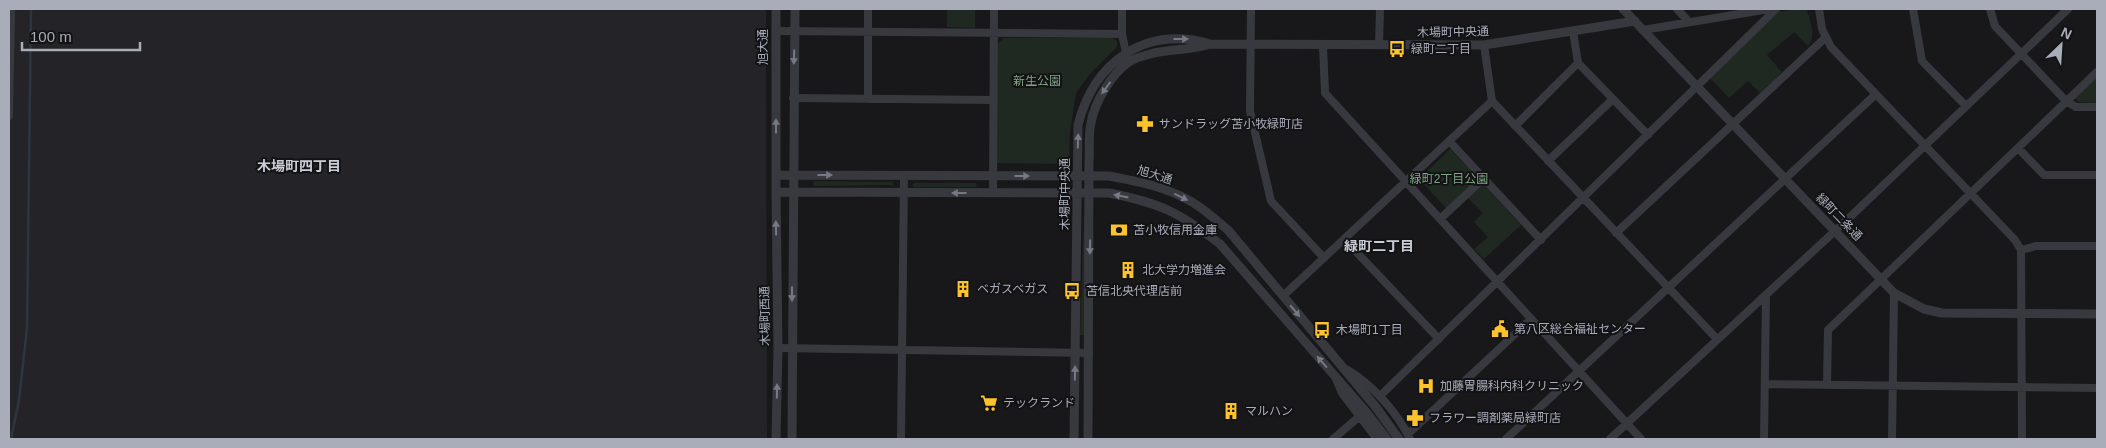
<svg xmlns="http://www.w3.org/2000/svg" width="2106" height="448" viewBox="0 0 2106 448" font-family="Helvetica,'Noto Sans JP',sans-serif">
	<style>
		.built { fill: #242327 }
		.green { fill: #1f2821 }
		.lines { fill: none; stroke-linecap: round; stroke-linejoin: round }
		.stream { stroke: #2d363f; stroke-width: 2.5 }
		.minor { stroke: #38393f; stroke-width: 8 }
		.tertiary { stroke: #38393f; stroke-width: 9 }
		.oneway { fill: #767983 }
		.labels { text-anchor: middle; stroke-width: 4; stroke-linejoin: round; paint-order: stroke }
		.street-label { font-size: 12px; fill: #a9adba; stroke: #131315 }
		.poi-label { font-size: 12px; fill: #a9adba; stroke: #131315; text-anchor: start }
		.park-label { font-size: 12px; fill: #7fa684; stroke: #131315 }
		.neighbourhood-label { font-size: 14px; font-weight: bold; fill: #cacdd6; stroke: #131315 }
	</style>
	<rect width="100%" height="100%" fill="#18181a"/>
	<path class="built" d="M9,9H766L767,439H9Z"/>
	<path class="green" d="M947,9H975V28L947,27Z
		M1799,9L1807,10C1810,22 1817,35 1808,46L1794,32L1767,55L1782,72L1760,93L1748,81L1729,98L1710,78L1777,12Z
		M1004,38H1112L1117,41V47L1090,74L1076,93L1070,132L1069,158L1064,164L994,163L996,45Z
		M2097,77V103L2079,102L2075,98Z
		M1450,149L1479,179L1447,209L1419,179Z
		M814,181L892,182L894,185L813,186Z
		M914,183H975L977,185L975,187H914L912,185Z
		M1483,184L1521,225L1484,259L1474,249L1488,237L1474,222L1483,213L1468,198Z
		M1084,214H1086L1085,335H1080Z"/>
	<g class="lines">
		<path class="stream" d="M11,439L19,400L27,328L31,9"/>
		<path class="minor" d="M1122,9V34L1127,58
			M1251,9L1250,111L1271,201L1324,258
			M1677,9L1689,22
			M1819,9L1822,29L1831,47L2015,240L2021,250L2022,439
			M1913,9L1922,61L1966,106
			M1990,9L1995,26L2066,101L2076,107H2097
			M1643,30L1769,9
			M776,31L1122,34
			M1573,31L1578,63L1648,135
			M1323,45L1325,93L1641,439
			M1379,45L1380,9
			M1484,45L1492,101L1717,339
			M793,98L993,100
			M868,99V9
			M9,116L11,9
			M1515,126L1578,63
			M1449,141L1541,240
			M2018,148L2044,175H2097
			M1548,161L1613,99
			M993,193L994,9
			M1440,219L1484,178
			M1616,233L1825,38
			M1344,239L1439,339
			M2021,250L2036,246H2097
			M1283,296L1492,101
			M778,348L1089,353
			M1346,369C1372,384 1397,412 1410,439
			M1336,379L1342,393L1377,439
			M1765,384L2097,388
			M1827,385L1828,330L2097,72
			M1380,396L1776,9
			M1408,434L1531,319
			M901,439L904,175
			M1333,439L1360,416
			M1506,439L1876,94
			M1610,439L1849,218L2068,9
			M1764,439L1766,296
			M1892,439L1894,293"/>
		<path class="tertiary" d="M776,9V192L1109,193C1160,203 1179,212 1220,244L1367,413L1387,439
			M1623,9L1894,293L1924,309L1942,313L2097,314
			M776,175L1109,176C1140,182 1174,188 1201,208C1210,214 1219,223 1228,230L1375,406L1399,439
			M776,192L778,348L776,439
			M792,439L795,9
			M1074,439L1078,125C1094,62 1145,25 1210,44L1484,45L1635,21
			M1088,439L1089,161C1090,149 1088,135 1091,123C1094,103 1112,73 1129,62C1135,58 1146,55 1154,53C1173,49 1192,50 1210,44"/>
	</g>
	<defs><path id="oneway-solid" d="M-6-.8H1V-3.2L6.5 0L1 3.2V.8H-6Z" transform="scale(1.25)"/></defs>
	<g class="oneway">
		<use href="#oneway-solid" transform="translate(1181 39)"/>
		<use href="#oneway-solid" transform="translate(794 57) rotate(92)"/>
		<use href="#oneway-solid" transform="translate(1106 88) rotate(126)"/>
		<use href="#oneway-solid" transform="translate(776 126) rotate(-90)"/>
		<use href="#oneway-solid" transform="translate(1078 141) rotate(-88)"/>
		<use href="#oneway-solid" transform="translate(825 175)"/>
		<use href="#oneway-solid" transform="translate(1022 176)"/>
		<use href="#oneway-solid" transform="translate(959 193) rotate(-180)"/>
		<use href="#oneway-solid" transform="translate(1121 196) rotate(-169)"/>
		<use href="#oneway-solid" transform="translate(1181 197) rotate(26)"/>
		<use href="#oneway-solid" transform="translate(776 228) rotate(-91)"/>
		<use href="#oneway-solid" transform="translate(1090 247) rotate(91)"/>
		<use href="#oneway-solid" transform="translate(792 294) rotate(90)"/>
		<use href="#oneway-solid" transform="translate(1295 311) rotate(50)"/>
		<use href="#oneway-solid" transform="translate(1322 362) rotate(-131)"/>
		<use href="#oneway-solid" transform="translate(1075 373) rotate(-89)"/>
		<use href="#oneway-solid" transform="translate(777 391) rotate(-89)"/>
	</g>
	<defs>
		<g id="bus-bare" transform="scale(1.35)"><path d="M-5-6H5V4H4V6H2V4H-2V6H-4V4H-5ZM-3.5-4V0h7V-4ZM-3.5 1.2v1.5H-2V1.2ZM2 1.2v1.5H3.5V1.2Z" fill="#fcc32d" stroke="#131315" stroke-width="2.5" paint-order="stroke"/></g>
		<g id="pharmacy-bare" transform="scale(1.35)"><path d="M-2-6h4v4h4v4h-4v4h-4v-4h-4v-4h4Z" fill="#fcc32d" stroke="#131315" stroke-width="2.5" paint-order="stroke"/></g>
		<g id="bank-bare" transform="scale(1.35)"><path d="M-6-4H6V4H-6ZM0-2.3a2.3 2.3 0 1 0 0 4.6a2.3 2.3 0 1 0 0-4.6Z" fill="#fcc32d" stroke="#131315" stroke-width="2.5" paint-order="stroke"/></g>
		<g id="building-bare" transform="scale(1.35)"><path d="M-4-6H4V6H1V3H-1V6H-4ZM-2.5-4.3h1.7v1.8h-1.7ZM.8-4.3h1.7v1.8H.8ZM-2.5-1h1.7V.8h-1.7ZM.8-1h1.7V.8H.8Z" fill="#fcc32d" stroke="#131315" stroke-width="2.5" paint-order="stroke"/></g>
		<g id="civic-bare" transform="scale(1.35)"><path d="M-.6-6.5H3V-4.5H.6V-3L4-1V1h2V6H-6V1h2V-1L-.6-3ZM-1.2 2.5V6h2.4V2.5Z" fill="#fcc32d" stroke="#131315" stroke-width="2.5" paint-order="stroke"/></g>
		<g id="hospital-bare" transform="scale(1.35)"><path d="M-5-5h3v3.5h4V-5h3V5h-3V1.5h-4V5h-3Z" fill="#fcc32d" stroke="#131315" stroke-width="2.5" paint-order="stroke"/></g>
		<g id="supermarket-bare" transform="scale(1.35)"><path d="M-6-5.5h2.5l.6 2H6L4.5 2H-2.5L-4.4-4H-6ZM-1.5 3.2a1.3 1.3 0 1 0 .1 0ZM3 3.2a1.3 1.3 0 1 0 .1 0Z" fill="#fcc32d" stroke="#131315" stroke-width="2.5" paint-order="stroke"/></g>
	</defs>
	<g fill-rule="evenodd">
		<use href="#bus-bare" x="1397" y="49"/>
		<use href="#pharmacy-bare" x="1145" y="124"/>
		<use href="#bank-bare" x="1119" y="230"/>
		<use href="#building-bare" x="1128" y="270"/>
		<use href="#building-bare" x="963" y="289"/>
		<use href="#bus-bare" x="1072" y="291"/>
		<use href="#civic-bare" x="1500" y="329"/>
		<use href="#bus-bare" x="1322" y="330"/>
		<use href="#hospital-bare" x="1426" y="386"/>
		<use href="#supermarket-bare" x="989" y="403"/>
		<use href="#building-bare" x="1231" y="411"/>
		<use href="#pharmacy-bare" x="1415" y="418"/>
	</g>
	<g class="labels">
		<g class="street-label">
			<text transform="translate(1453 32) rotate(-1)" y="4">木場町中央通</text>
			<text transform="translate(763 47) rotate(-90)" y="4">旭大通</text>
			<text transform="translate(1155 175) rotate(17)" y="4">旭大通</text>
			<text transform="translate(1065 194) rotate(-90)" y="4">木場町中央通</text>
			<text transform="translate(1839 217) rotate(46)" y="4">緑町二条通</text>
			<text transform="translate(765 316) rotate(-91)" y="4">木場町西通</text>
		</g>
		<g class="poi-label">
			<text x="1411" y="53">緑町二丁目</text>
			<text x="1159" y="128">サンドラッグ苫小牧緑町店</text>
			<text x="1133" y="234">苫小牧信用金庫</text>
			<text x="1142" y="274">北大学力増進会</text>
			<text x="977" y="293">ベガスベガス</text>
			<text x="1086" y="295">苫信北央代理店前</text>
			<text x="1514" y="333">第八区総合福祉センター</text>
			<text x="1336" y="334">木場町1丁目</text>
			<text x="1440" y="390">加藤胃腸科内科クリニック</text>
			<text x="1003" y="407">テックランド</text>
			<text x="1245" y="415">マルハン</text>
			<text x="1429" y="422">フラワー調剤薬局緑町店</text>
		</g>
		<g class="park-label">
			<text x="1037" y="85">新生公園</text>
			<text x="1449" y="183">緑町2丁目公園</text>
		</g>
		<g class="neighbourhood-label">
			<text x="299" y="171">木場町四丁目</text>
			<text x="1379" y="251">緑町二丁目</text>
		</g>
	</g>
	<rect width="2106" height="448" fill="none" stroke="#a9adba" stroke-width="20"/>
	<g transform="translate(2061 45) rotate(25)" stroke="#131315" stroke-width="4" paint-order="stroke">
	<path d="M0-4L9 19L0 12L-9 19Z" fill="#a9adba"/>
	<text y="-8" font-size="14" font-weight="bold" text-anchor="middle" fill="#a9adba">N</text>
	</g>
	<path d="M22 42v8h118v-8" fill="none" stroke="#a9adba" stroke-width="2.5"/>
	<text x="30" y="42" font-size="15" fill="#a9adba" stroke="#131315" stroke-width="4" paint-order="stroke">100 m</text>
</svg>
